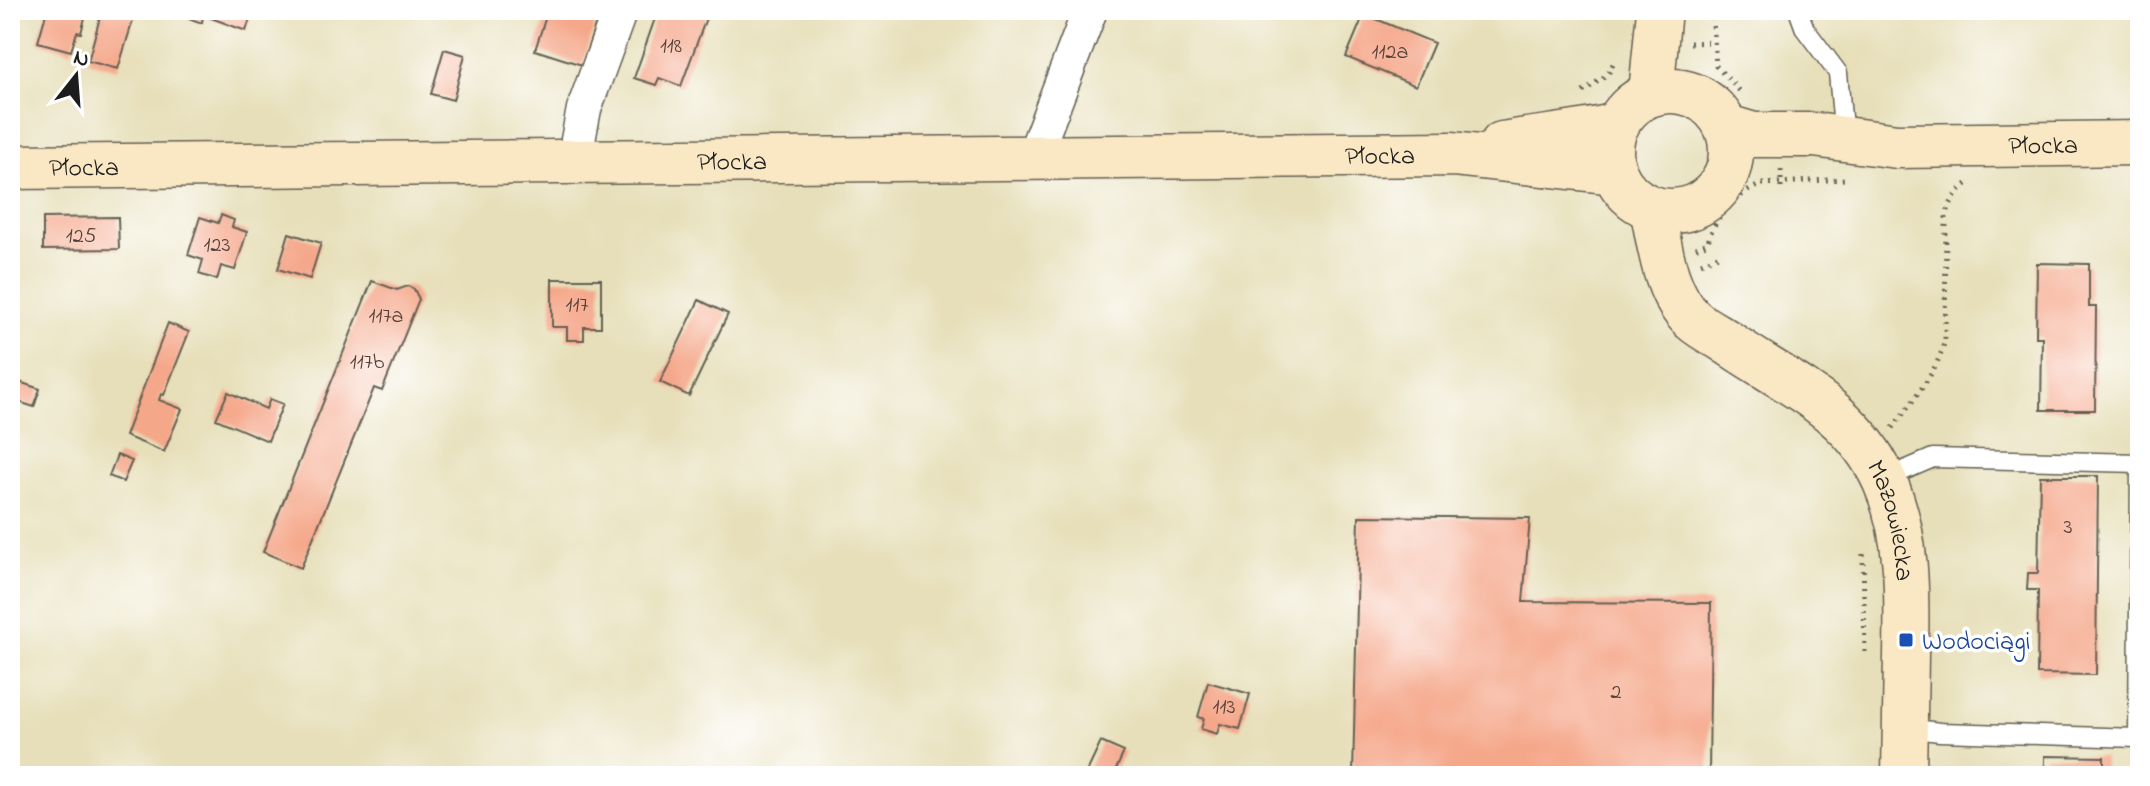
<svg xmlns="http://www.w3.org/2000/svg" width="2150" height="786" viewBox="0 0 2150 786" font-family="'Indie Flower',sans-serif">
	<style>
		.building { fill: #f5a78a }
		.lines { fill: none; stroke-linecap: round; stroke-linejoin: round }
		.lane-casing { stroke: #636053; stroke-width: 21 }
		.street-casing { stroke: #636053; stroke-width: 37 }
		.secondary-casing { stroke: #636053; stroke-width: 47 }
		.path { stroke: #636053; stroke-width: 5; stroke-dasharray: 2 6; stroke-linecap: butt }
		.lane { stroke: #fff; stroke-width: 18 }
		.street { stroke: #fff; stroke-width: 34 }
		.secondary { stroke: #fae7c3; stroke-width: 44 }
		.transit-dot { fill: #1a4fb4; stroke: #fff; stroke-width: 3 }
		.labels { text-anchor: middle; stroke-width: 7; stroke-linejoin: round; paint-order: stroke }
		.number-label { font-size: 22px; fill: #523f38 }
		.street-label { font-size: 26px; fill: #1c1c1c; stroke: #fff }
		.transit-label { font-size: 26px; fill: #164399; stroke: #fff; text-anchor: start }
	</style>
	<rect width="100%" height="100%" fill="#fff"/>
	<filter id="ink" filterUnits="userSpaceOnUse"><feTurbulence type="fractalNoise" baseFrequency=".0125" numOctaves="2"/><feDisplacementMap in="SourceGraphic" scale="16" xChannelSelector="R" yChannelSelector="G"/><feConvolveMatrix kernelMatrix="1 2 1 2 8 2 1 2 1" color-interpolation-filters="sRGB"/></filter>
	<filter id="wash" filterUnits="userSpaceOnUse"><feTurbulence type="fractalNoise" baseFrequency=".006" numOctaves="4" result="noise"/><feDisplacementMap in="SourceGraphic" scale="32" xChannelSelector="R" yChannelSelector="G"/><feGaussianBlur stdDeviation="1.8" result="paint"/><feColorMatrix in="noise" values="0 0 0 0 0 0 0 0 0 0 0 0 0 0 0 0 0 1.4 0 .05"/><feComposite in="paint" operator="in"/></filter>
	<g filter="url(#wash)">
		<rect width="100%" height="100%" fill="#e7dfb9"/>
		<g id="blocks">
			<path class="building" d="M47,10H87L81,33L77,32L71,51L38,42Z
				M102,10H136L118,69L88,61Z
				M175,10H253L246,31L203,15L202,23L174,13Z
				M548,10H579L598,17L582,65L535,50Z
				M658,10H709L681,86L659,78L656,85L634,78Z
				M2116,10H2140V20Z
				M1364,14L1434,43L1416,86L1346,57Z
				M444,49L465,55L453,100L431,94Z
				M221,215L234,220L232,227L247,232L235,270L221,266L217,280L199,274L203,260L188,255L200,217L218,223Z
				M118,217L119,249L43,250V218Z
				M289,233L321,243L310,279L278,269Z
				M2037,263L2089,264V307H2096L2095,410H2041L2042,337H2036Z
				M552,279H601V327H584V340H567V327H552Z
				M372,281L397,290L408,286L414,289L419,299L382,391L374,388L301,568L263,552Z
				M699,300L728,314L689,396L660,382Z
				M168,323L189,332L164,395L161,394L159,400L182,409L164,452L125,436Z
				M10,379L40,389L34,407L10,399Z
				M228,392L266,409L270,399L283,404L268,441L216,419Z
				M117,455L132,461L123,482L109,476Z
				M2040,476H2098L2096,675L2037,674L2038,590H2027L2028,573H2038Z
				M1359,516L1530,518L1523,602L1711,603L1709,776H1353Z
				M1208,682L1250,694L1240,729L1220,724L1217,734L1201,729L1204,719L1198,717Z
				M1101,742L1124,752L1113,776H1085Z
				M2045,756L2104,757V776H2045Z"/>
		</g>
	</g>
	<g filter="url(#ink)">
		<use href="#blocks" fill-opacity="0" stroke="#636053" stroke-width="2"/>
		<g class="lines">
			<g class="lane-casing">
				<path id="lane" d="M1798,10L1805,29L1838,73L1844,139
					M1884,479L1933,458L2140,463L2138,738L1940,732L1905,728"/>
			</g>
			<g class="street-casing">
				<path id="street" d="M1034,156L1090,10
					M574,161L584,109L620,10"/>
			</g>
			<g class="secondary-casing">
				<g id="secondary">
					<circle cx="1671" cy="151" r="60"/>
					<path d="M1651,93L1659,10"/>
					<path id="s1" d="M1727,127L1754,135H1814L1897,146L2140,143"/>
					<path d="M1502,144C1540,137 1579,135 1616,125"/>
					<path id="s2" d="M10,167L1453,154L1614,172"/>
					<path id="s3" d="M1652,208C1660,245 1664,293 1693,320C1702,328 1714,334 1724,340C1785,383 1852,407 1885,482C1909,538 1907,595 1906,655C1905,695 1905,736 1904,776"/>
				</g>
			</g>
			<path class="path" d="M1712,10L1716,66L1740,91
				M1690,43L1714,42
				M1583,92L1608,74L1615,60
				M1781,170V193
				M1696,248L1708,243C1713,217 1737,194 1762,184L1844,179
				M1701,263L1718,256
				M1893,428C1912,400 1938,373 1945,339L1946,217C1950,203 1955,192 1967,184
				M1863,554L1865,655"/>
			<use href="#lane" class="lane"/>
			<use href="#street" class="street"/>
			<use href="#secondary" class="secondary"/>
		</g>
	</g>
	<rect class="transit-dot" x="1898" y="632" width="16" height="16" rx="4"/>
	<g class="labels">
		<g class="number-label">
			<text x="671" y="52">118</text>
			<text x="1390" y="58">112a</text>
			<text x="81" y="242">125</text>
			<text x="217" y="251">123</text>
			<text x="577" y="311">117</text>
			<text x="386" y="322">117a</text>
			<text x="367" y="368">117b</text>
			<text x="2068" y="533">3</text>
			<text x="1616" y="698">2</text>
			<text x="1224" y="713">113</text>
		</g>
		<g class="street-label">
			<text dy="9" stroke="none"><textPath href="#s1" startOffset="318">Płocka</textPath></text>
			<text dy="9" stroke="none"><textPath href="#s2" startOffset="1370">Płocka</textPath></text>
			<text dy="9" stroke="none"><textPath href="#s2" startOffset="722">Płocka</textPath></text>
			<text dy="9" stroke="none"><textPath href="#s2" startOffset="74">Płocka</textPath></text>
			<text dy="9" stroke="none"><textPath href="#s3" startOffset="416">Mazowiecka</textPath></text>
		</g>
		<g class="transit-label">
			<text x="1922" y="649">Wodociągi</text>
		</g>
	</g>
	<rect width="2150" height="786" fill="none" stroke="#fff" stroke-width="40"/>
	<g transform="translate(76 76) rotate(17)" stroke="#ffffff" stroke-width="6" paint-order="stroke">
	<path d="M0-6L14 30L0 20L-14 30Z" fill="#1c1c1c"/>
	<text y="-12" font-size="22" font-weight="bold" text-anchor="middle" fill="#1c1c1c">N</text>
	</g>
</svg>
